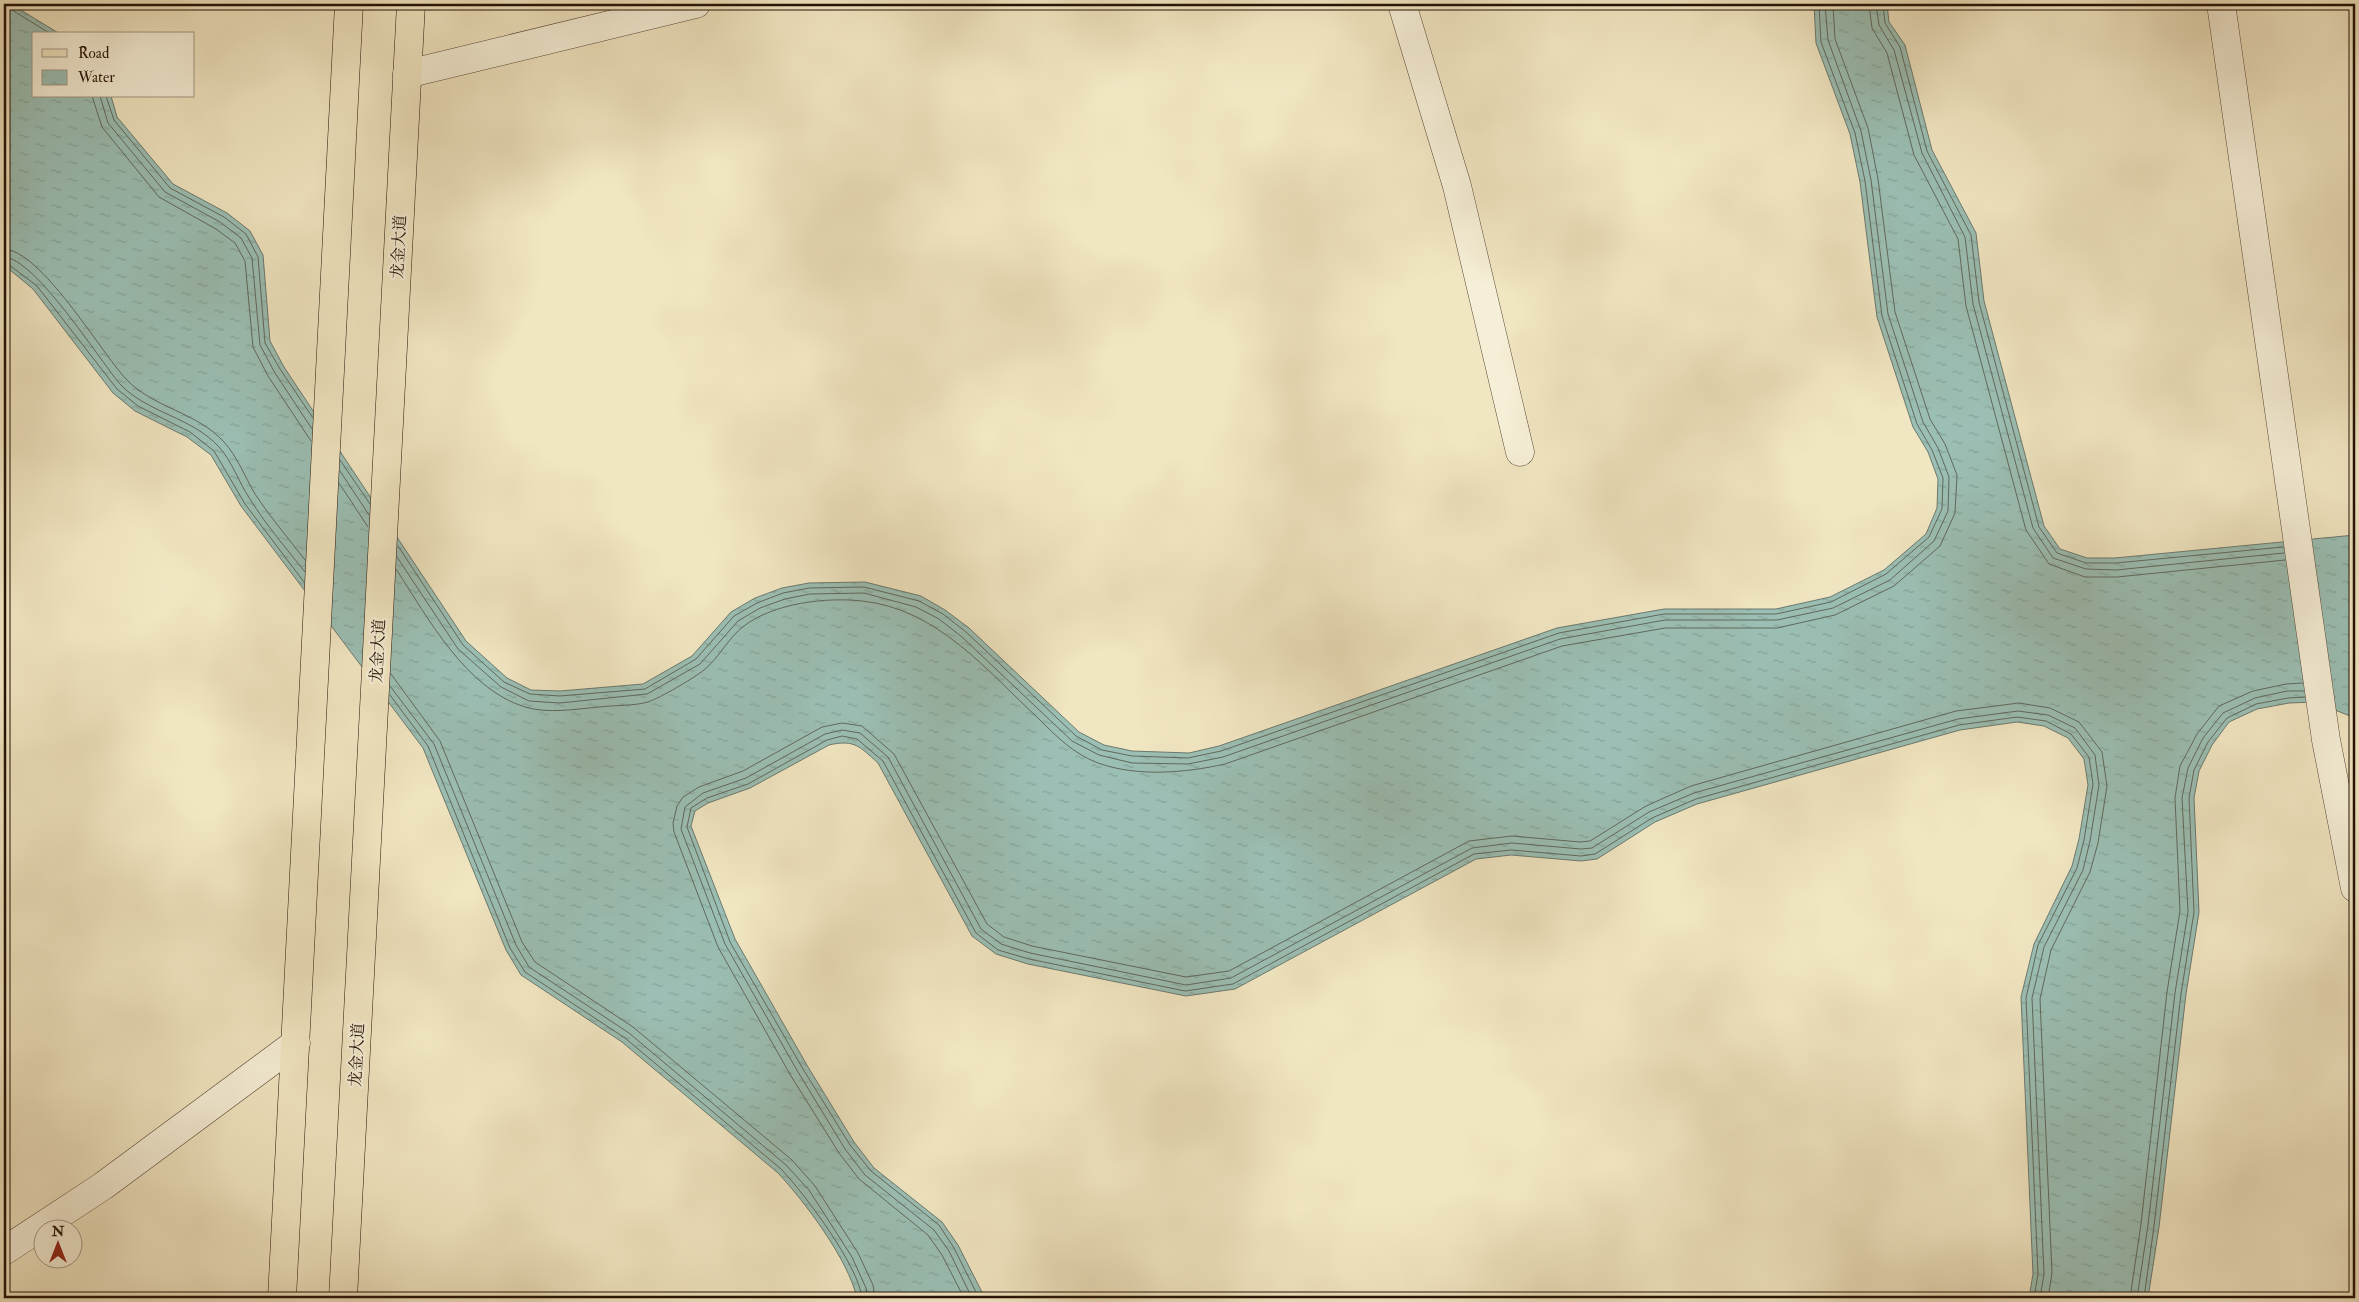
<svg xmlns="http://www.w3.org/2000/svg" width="2359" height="1302" viewBox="0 0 2359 1302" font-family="'IM FELL Double Pica','Noto Serif SC',serif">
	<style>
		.water { fill: url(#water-ripples); stroke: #6b796e }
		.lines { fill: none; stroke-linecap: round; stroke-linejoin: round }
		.shore { stroke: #60685c; stroke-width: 1 }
		.minor-casing { stroke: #574634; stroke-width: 29 }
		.major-casing { stroke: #241105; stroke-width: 29 }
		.minor { stroke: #f6efd7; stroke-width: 28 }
		.major { stroke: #f1e6c2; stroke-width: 28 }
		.labels { text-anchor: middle; stroke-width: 4.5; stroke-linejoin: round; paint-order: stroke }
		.street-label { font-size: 16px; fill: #241105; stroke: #f6efd7 }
	</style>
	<defs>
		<pattern id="water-ripples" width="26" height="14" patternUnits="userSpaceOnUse" patternTransform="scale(1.25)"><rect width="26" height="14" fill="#9bbfb4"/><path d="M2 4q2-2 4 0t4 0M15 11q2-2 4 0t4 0" fill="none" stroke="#85a399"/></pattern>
	</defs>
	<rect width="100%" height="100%" fill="#f1e6c2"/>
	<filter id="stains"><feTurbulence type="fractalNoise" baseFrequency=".004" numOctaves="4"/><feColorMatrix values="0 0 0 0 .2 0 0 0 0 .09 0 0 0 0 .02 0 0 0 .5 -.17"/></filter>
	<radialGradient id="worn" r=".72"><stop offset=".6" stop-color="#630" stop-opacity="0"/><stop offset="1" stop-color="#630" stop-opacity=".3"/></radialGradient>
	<path class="water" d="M4,4H11L60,34H34V96H111L117,117L173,184L227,213L250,231L263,255L270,341L284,367L466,641L507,678L531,690L560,691L643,684L692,656L731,612L755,598L782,588L809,583L865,582L921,596L945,610L969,628L1079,732L1104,745L1132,751L1189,753L1219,746L1557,628L1664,609H1776L1830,597L1884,570L1926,534L1937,508L1938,479L1928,452L1913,427L1877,317L1860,182L1850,134L1816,43L1814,4H1887L1889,22L1905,45L1932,150L1976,233L1984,301L2044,526L2060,549L2087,558H2115L2355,535V718L2315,702L2289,703L2257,709L2229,722L2212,745L2199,771L2194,798L2199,912L2186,994L2159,1227L2148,1298H2029L2033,1274L2021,997L2034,944L2072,866L2079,839L2088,785L2084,759L2068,738L2044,726L2017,722L1960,730L1697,804L1655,822L1597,859L1581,861L1511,855L1476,859L1235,989L1186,996L1028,964L996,954L972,936L878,763C860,747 855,739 829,745L750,788L708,803L695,811L691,826L735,939L808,1067L854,1142L874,1168L942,1222L958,1245L985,1298H857C848,1259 805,1202 778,1173L622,1042L521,975L506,950L423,748L241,506L211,455L187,437L135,411L113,393L33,289L4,265Z"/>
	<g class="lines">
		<path class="shore" d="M9,4L12,10L51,34
			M1869,4L1872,28L1887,53L1914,155L1958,239L1966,306L2026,530L2049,564L2085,577H2117L2285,560
			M1876,4L1879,25L1894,50L1922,153L1965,237L1973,304L2033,528L2053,558L2086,569L2116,570L2284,553
			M1883,4L1885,23L1900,47L1927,151L1971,235L1979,302L2039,527L2057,553L2086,563H2116L2283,547
			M92,96L102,127L159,197L216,229L235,243L245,261L253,347L268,376L311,441
			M100,96L108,123L165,192L220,222L241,238L252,258L260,345L275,373L312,429
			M106,96L114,120L170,188L224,217L246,234L258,257L265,343L280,369L313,418
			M4,249C41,250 100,351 126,379C153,408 197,412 224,442C237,456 245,477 255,494C270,517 289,539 305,560
			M4,257C35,258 98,358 120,384C147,413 192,417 219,447C232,461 239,483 250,499C266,525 286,548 305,572
			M4,263L8,264L37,286L117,389L138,406L190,432L214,451L245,504L304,582
			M340,460L370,504
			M340,471L369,515
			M339,483L368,527
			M398,546L463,645L504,682L530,694L560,696L645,689L696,659L734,616L757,603L783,593L809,588L864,587L919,601L943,614L966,632L1076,736L1102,750L1132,756L1188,758L1221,751L1559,633L1664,614H1776L1831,602L1886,574L1929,537L1942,509L1943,478L1932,450L1917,424L1882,316L1865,181L1855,133L1821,42L1819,4
			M397,557L458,649L501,687L529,701L560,703L647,694L700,664L738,621L760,608L785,599L810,594L864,593L916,607L939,619L962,637L1072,741L1099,755L1132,763L1188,764L1223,757L1560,639L1665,620H1777L1833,608L1890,580L1934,541L1948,511L1949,477L1938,448L1923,422L1888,314L1871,180L1861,131L1828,40L1825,4
			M396,569C428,618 466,689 525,707C548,714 576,709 599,707C615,705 634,706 648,702C660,698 694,678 704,670C719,658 728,638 744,626C774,603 826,597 862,601C938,609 987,671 1039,719C1057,737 1074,754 1098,763C1137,777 1185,773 1225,764L1562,646L1665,628H1777L1835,615L1894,586L1940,546L1955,513L1957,475L1945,444L1930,419L1895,312L1878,179L1868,128L1835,39L1833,4
			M391,674L440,741L522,942L535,962L633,1027L792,1160L815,1186L858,1253L873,1285L875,1298
			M390,686L434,744L516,945L529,967L629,1033L786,1165L809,1190L852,1257L866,1288L868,1298
			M390,695L428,746L510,948L525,972L625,1038L781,1169C804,1193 859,1266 862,1298
			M964,1298L942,1255L928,1235L859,1179L839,1153L791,1076L718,947L674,832L673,823L677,806L683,797L699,787L743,771L822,727L842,723L862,726L894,754L987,924L1004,937L1032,946L1186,977L1229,971L1469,841L1512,836L1580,842L1590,841L1646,806L1691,786L1956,711L2019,703L2050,708L2079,722L2102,752L2107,786L2098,843L2090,872L2051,950L2040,999L2052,1273L2048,1298
			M972,1298L949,1251L934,1230L865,1175L845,1149L798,1072L725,944L681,829L685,807L703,793L746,778L825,734L842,730L860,733L888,757L981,929L1001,944L1030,953L1186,985L1231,978L1472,848L1512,843L1581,849L1592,848L1649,812L1694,793L1958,719L2018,711L2048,715L2075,728L2095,755L2099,785L2090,841L2083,870L2044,947L2032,998L2044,1274L2040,1298
			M979,1298L954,1248L939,1225L871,1171L850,1145L803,1069L730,942L687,827L691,808L707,798L748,784L827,740L842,736L857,739L883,761L976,933L998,950L1029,959L1185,991L1233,984L1474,854L1511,850L1581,856L1595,854L1652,818L1696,799L1959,725L2017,717L2046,721L2071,734L2089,757L2093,784L2084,840L2077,868L2038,945L2026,998L2038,1274L2034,1298
			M2130,1298L2141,1224L2167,992L2180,911L2175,798L2180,766L2197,734L2219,706L2253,691L2286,684L2303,683
			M2137,1298L2148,1225L2175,993L2188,912L2182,798L2188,768L2203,738L2223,713L2255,698L2287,691H2304
			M2144,1298L2154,1226L2181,994L2194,912L2189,798L2194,770L2208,742L2227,718L2256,704L2288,698L2305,697"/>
		<g class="minor-casing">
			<path id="minor" d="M1402,4L1457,186L1520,452
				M2221,4L2326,740L2355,888
				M407,74L696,4
				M4,1251L103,1186L296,1043"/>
		</g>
		<g class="major-casing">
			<path id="major" d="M282,1298L349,4
				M343,1298L411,4"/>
		</g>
		<use href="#minor" class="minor"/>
		<use href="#major" class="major"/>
	</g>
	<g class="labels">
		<g class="street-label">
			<text transform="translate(398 247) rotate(-87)" y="6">龙金大道</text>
			<text transform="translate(377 651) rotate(-87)" y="6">龙金大道</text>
			<text transform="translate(356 1055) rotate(-87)" y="6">龙金大道</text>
		</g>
	</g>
	<rect width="2359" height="1302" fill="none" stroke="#f1e6c2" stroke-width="20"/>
	<rect x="5" y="5" width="2349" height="1292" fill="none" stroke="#241105" stroke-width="2.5"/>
	<rect x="10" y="10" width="2339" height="1282" fill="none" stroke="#241105"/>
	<rect x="32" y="32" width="162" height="65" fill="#f6efd7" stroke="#a29683"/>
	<rect x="42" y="49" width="25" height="8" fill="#f1e6c2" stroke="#a29683"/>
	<text x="78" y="58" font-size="15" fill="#241105">Road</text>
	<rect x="42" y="70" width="25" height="15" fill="url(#water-ripples)" stroke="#a29683"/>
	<text x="78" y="82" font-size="15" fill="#241105">Water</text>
	<g transform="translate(58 1244)"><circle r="24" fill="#f6efd7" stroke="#a29683"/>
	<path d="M0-4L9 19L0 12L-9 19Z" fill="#8f2418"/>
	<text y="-8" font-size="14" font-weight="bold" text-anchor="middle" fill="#241105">N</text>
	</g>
	<rect width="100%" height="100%" filter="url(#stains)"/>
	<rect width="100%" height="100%" fill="url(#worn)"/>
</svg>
